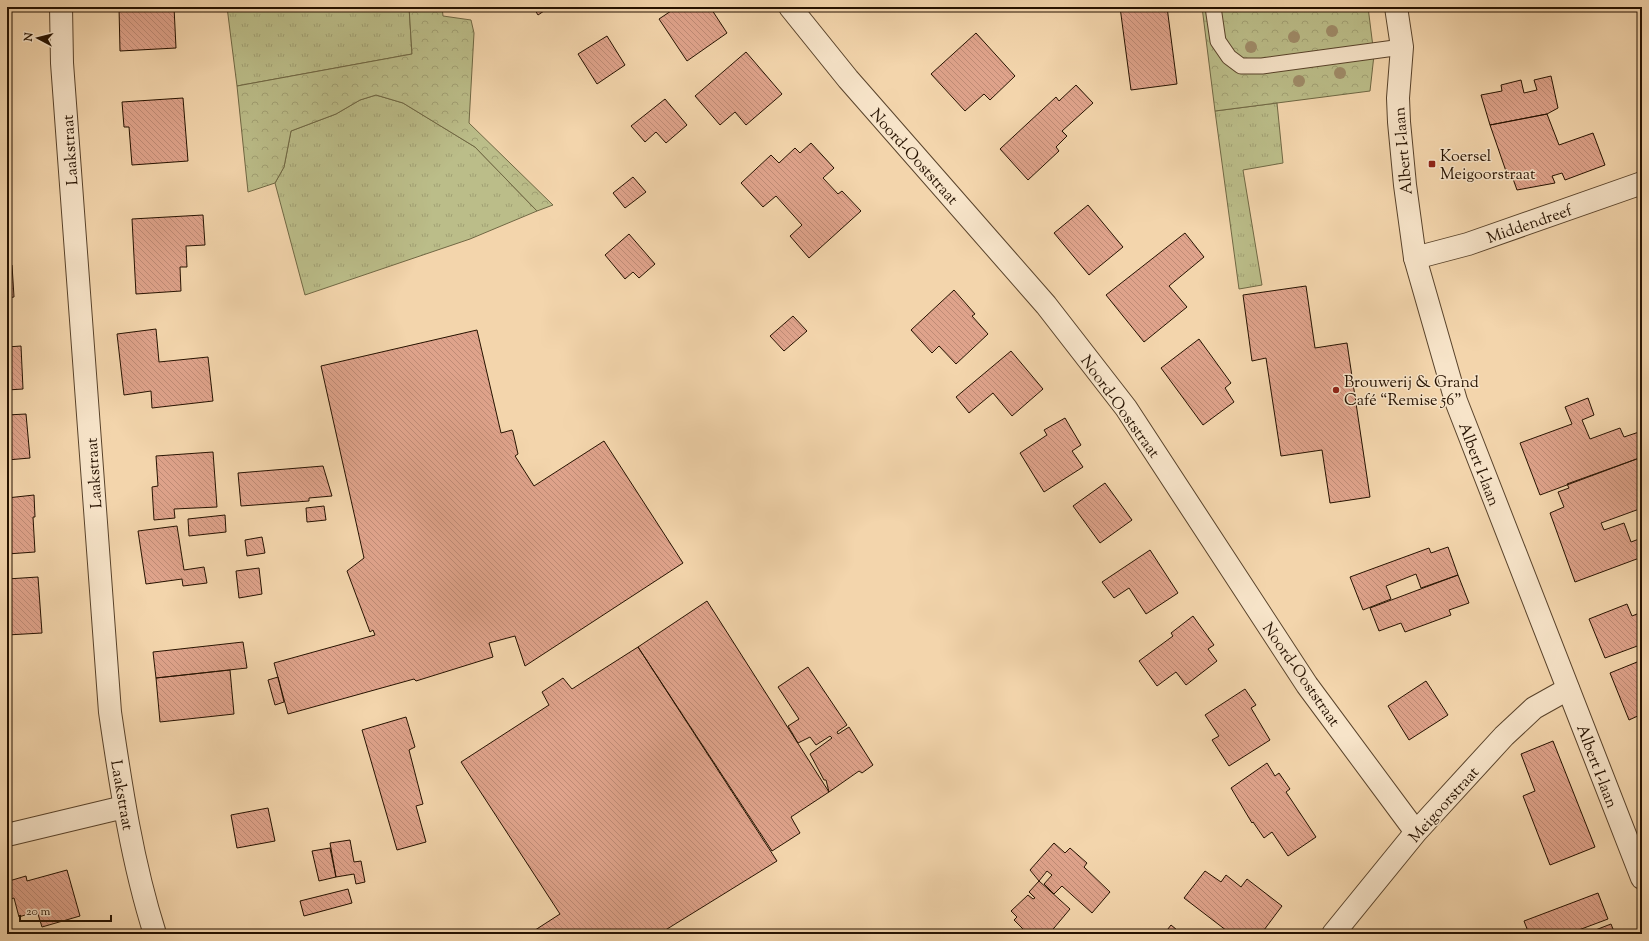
<svg xmlns="http://www.w3.org/2000/svg" width="1649" height="941" viewBox="0 0 1649 941" font-family="'Sorts Mill Goudy',serif">
	<style>
		.grass { fill: url(#grass-tufts); stroke: #706844 }
		.forest { fill: url(#forest-crowns); stroke: #706844 }
		.building { fill: url(#building-back-hatch); stroke: #261200 }
		.lines { fill: none; stroke-linecap: round; stroke-linejoin: round }
		.service-casing { stroke: #59432b; stroke-width: 17 }
		.minor-casing { stroke: #59432b; stroke-width: 24 }
		.tertiary-casing { stroke: #59432b; stroke-width: 24 }
		.service { stroke: #f7e4c9; stroke-width: 15 }
		.minor { stroke: #f7e4c9; stroke-width: 22 }
		.tertiary { stroke: #f7e4c9; stroke-width: 22 }
		.tree { fill: #9f8b68 }
		.poi-dot { fill: #8f2418; stroke: #f7e4c9; stroke-width: 1.5 }
		.labels { text-anchor: middle; stroke-width: 3; stroke-linejoin: round; paint-order: stroke }
		.street-label { font-size: 16px; fill: #261200; stroke: #f7e4c9 }
		.poi-label { font-size: 16px; fill: #261200; stroke: #f7e4c9; text-anchor: start }
	</style>
	<defs>
		<pattern id="grass-tufts" width="24" height="20" patternUnits="userSpaceOnUse"><rect width="24" height="20" fill="#bbbd89"/><path d="M3 7l-1-3M5 7V3M7 7l1-3M15 17l-1-3M17 17v-4M19 17l1-3" fill="none" stroke="#a1a174"/></pattern>
		<pattern id="forest-crowns" width="20" height="18" patternUnits="userSpaceOnUse"><rect width="20" height="18" fill="#bbbd89"/><path d="M2 6a3 3 0 1 1 6 0M12 15a3 3 0 1 1 6 0" fill="none" stroke="#a1a174"/></pattern>
		<pattern id="building-back-hatch" width="6" height="6" patternUnits="userSpaceOnUse"><rect width="6" height="6" fill="#dfa38b"/><path d="M-1 5l2 2M0 0l6 6M5-1l2 2" fill="none" stroke="#bf8b76"/></pattern>
	</defs>
	<rect width="100%" height="100%" fill="#f3d5ac"/>
	<filter id="stains"><feTurbulence type="fractalNoise" baseFrequency=".005" numOctaves="4"/><feColorMatrix values="0 0 0 0 .2 0 0 0 0 .09 0 0 0 0 .02 0 0 0 .5 -.17"/></filter>
	<radialGradient id="worn" r=".72"><stop offset=".6" stop-color="#630" stop-opacity="0"/><stop offset="1" stop-color="#630" stop-opacity=".3"/></radialGradient>
	<path class="grass" d="M227,7H409L412,54L237,86Z
		M376,95L403,103L475,147L537,211L470,239L305,295L275,183L284,167L291,131L336,114L360,100Z
		M1277,103L1283,163L1243,170L1262,285L1239,289L1215,111Z"/>
	<path class="forest" d="M409,7H442L443,16L471,20L474,33L469,123L553,205L537,211L475,147L403,103L376,95L360,100L336,114L291,131L284,167L275,183L248,192L237,86L412,54Z
		M1202,7H1368L1374,55L1370,91L1215,111Z"/>
	<path class="building" d="M119,7H174L176,48L120,51Z
		M533,7H550L538,15Z
		M677,7H710L727,33L687,61L659,19Z
		M1120,7H1167L1177,84L1131,90Z
		M976,33L1015,76L990,100L984,94L965,111L931,74Z
		M607,36L625,65L597,84L578,54Z
		M746,52L782,94L746,125L735,112L720,125L695,96Z
		M1551,76L1558,108L1547,114L1490,125L1481,95L1502,91L1501,85L1521,80L1524,93L1537,90L1534,80Z
		M1076,85L1093,103L1062,131L1067,136L1056,147L1059,151L1028,180L1000,149L1056,97L1059,101Z
		M183,98L188,161L132,165L129,127H124L122,102Z
		M665,99L687,125L666,143L656,132L645,142L631,126Z
		M1547,114L1559,145L1593,133L1605,165L1565,180L1562,173L1552,176L1555,183L1517,190L1512,176L1508,177L1490,125Z
		M811,143L834,168L823,178L838,194L842,191L861,211L809,258L790,236L802,225L776,196L763,207L741,183L771,155L779,163L795,148L800,153Z
		M633,177L646,192L625,208L613,193Z
		M1088,205L1123,247L1089,275L1054,233Z
		M203,215L205,245L186,246L187,267H180L181,291L136,294L132,219Z
		M1185,233L1204,257L1169,286L1187,307L1144,342L1106,295Z
		M629,234L655,264L639,278L633,272L625,279L605,255Z
		M7,265H12L14,297L7,298Z
		M1306,286L1315,348L1347,343L1370,497L1330,503L1322,450L1281,456L1266,358L1252,361L1243,295Z
		M954,290L975,314L972,316L988,334L956,364L939,346L932,353L911,330Z
		M793,316L807,331L784,351L770,336Z
		M156,329L159,362L208,357L213,401L152,408L151,391L124,395L117,334Z
		M477,330L501,433L512,430L513,432L518,454L515,456L534,486L604,441L683,563L525,666L515,636L489,643L493,657L416,681L414,679L288,714L274,663L375,635L373,630L370,632L347,571L364,558L321,366Z
		M1199,339L1231,383L1225,388L1234,402L1203,425L1161,368Z
		M21,346L23,389L7,390V347Z
		M1011,351L1043,389L1012,416L993,393L969,413L956,397Z
		M1588,398L1594,415L1582,420L1590,439L1620,428L1624,437L1642,431V457L1540,495L1520,443L1572,424L1565,407Z
		M26,414L30,458L7,460V415Z
		M1065,418L1081,445L1072,451L1083,467L1044,492L1020,453L1047,435L1044,430Z
		M213,452L217,507L174,509L175,518L154,520L152,487L158,486L156,456Z
		M1642,457V508L1601,523L1604,530L1624,523L1631,542L1639,539L1642,546V557L1575,582L1550,513L1564,507L1558,492L1569,488L1567,484Z
		M323,466L332,496L309,498V501L241,506L238,473Z
		M1105,483L1132,520L1100,543L1073,506Z
		M34,495L35,517H33L35,552L7,554V498Z
		M324,506L326,520L307,522L306,508Z
		M225,515L226,532L189,536L188,519Z
		M177,526L184,570L204,567L207,583L183,586L182,579L146,584L138,531Z
		M262,537L265,553L247,556L245,540Z
		M1448,547L1458,575L1421,588L1416,574L1386,586L1391,599L1363,610L1350,577L1429,548L1431,553Z
		M1150,550L1178,593L1146,614L1129,588L1114,598L1102,582Z
		M259,568L262,594L239,598L236,571Z
		M1458,575L1469,603L1449,610L1451,615L1405,632L1401,623L1379,631L1370,608Z
		M38,577L42,633L7,635V579Z
		M707,601L829,792L791,817L800,833L772,851L638,647Z
		M1627,604L1632,616L1642,612V649L1640,645L1605,658L1589,619Z
		M1193,616L1214,645L1208,649L1217,661L1186,685L1176,672L1157,686L1139,661L1173,636L1171,633Z
		M243,642L247,668L156,678L153,652Z
		M638,647L777,861L659,934H529L560,914L461,762L549,705L542,692L563,678L572,689Z
		M1642,660V714L1629,720L1610,673Z
		M808,667L847,725L837,732L838,734L849,727L873,765L862,773L859,771L829,792L826,780H824L810,754L832,738L830,736L816,745L810,737L798,743L788,726L799,719L778,687Z
		M230,670L234,714L160,722L156,678Z
		M278,677L284,702L275,705L268,680Z
		M1426,681L1448,715L1409,740L1388,706Z
		M1245,689L1256,705L1251,708L1270,740L1229,766L1212,740L1219,736L1205,715Z
		M406,717L415,747L409,750L423,804L416,806L426,842L397,850L362,730Z
		M1553,741L1595,847L1550,865L1523,796L1535,791L1521,754Z
		M1267,763L1275,776L1279,773L1290,789L1286,792L1316,837L1288,856L1272,832L1264,838L1253,822L1252,823L1231,788Z
		M268,808L275,841L237,848L231,815Z
		M350,840L354,862L361,861L365,882L356,884L354,874L336,877L330,843Z
		M1054,843L1065,853L1070,848L1087,863L1084,867L1110,892L1092,913L1062,886L1054,894L1044,884L1052,875L1047,871L1039,881L1030,870Z
		M330,848L336,877L319,881L312,851Z
		M67,870L80,916L42,927L37,911L19,917L14,898L7,900V873L9,881L26,876L27,881Z
		M1205,871L1221,882L1226,875L1241,887L1247,879L1282,906L1261,934H1231L1184,898Z
		M1039,881L1070,909L1049,934H1028L1014,920L1017,917L1011,911L1028,895L1033,899L1035,898L1029,892Z
		M348,889L352,903L304,916L300,901Z
		M1598,893L1608,919L1568,934H1529L1524,921Z
		M1611,924L1615,934H1585Z
		M1171,925L1182,934H1164Z"/>
	<g class="lines">
		<g class="service-casing">
			<path id="service" d="M1213,7L1218,41L1229,57L1241,66H1262L1402,47"/>
		</g>
		<g class="minor-casing">
			<path id="minor" d="M61,7L62,63L110,712C121,787 132,862 155,934
				M790,7L848,79L1046,305L1126,408L1307,685L1416,832
				M1415,258L1468,244L1642,183
				M7,835L124,807
				M1333,934L1416,832L1504,736L1534,708L1568,689"/>
		</g>
		<g class="tertiary-casing">
			<path id="tertiary" d="M1396,7L1402,47L1398,98L1399,122L1405,185L1415,258L1456,401L1642,878"/>
		</g>
		<use href="#service" class="service"/>
		<use href="#minor" class="minor"/>
		<use href="#tertiary" class="tertiary"/>
	</g>
	<g class="tree">
		<circle cx="1332" cy="31" r="6"/>
		<circle cx="1294" cy="37" r="6"/>
		<circle cx="1251" cy="47" r="6"/>
		<circle cx="1340" cy="73" r="6"/>
		<circle cx="1299" cy="81" r="6"/>
	</g>
	<g class="poi-dot">
		<rect x="1428" y="160" width="8" height="8" rx="2"/>
		<circle cx="1336" cy="390" r="4"/>
	</g>
	<g class="labels">
		<g class="street-label">
			<text transform="translate(69 150) rotate(-94)" y="6">Laakstraat</text>
			<text transform="translate(1402 151) rotate(-95)" y="6">Albert I-laan</text>
			<text transform="translate(915 156) rotate(48)" y="6">Noord-Ooststraat</text>
			<text transform="translate(1529 223) rotate(-19)" y="6">Middendreef</text>
			<text transform="translate(1121 406) rotate(54)" y="6">Noord-Ooststraat</text>
			<text transform="translate(1480 464) rotate(69)" y="6">Albert I-laan</text>
			<text transform="translate(93 473) rotate(-94)" y="6">Laakstraat</text>
			<text transform="translate(1302 674) rotate(55)" y="6">Noord-Ooststraat</text>
			<text transform="translate(1598 766) rotate(69)" y="6">Albert I-laan</text>
			<text transform="translate(123 795) rotate(80)" y="6">Laakstraat</text>
			<text transform="translate(1443 804) rotate(-48)" y="6">Meigoorstraat</text>
		</g>
		<g class="poi-label">
			<text x="1440" y="161">Koersel<tspan x="1440" dy="18">Meigoorstraat</tspan></text>
			<text x="1344" y="387">Brouwerij &amp; Grand<tspan x="1344" dy="18">Café “Remise 56”</tspan></text>
		</g>
	</g>
	<rect width="1649" height="941" fill="none" stroke="#f3d5ac" stroke-width="24"/>
	<rect x="8" y="8" width="1633" height="925" fill="none" stroke="#261200" stroke-width="2"/>
	<rect x="12" y="12" width="1625" height="917" fill="none" stroke="#261200"/>
	<g transform="translate(38 38) rotate(277)" stroke="#f7e4c9" stroke-width="3" paint-order="stroke">
	<path d="M0-3L7 15L0 10L-7 15Z" fill="#261200"/>
	<text y="-6" font-size="11" font-weight="bold" text-anchor="middle" fill="#261200">N</text>
	</g>
	<path d="M20 915v6h91v-6" fill="none" stroke="#261200" stroke-width="2"/>
	<text x="26" y="915" font-size="12" fill="#261200" stroke="#f7e4c9" stroke-width="3" paint-order="stroke">20 m</text>
	<rect width="100%" height="100%" filter="url(#stains)"/>
	<rect width="100%" height="100%" fill="url(#worn)"/>
</svg>
